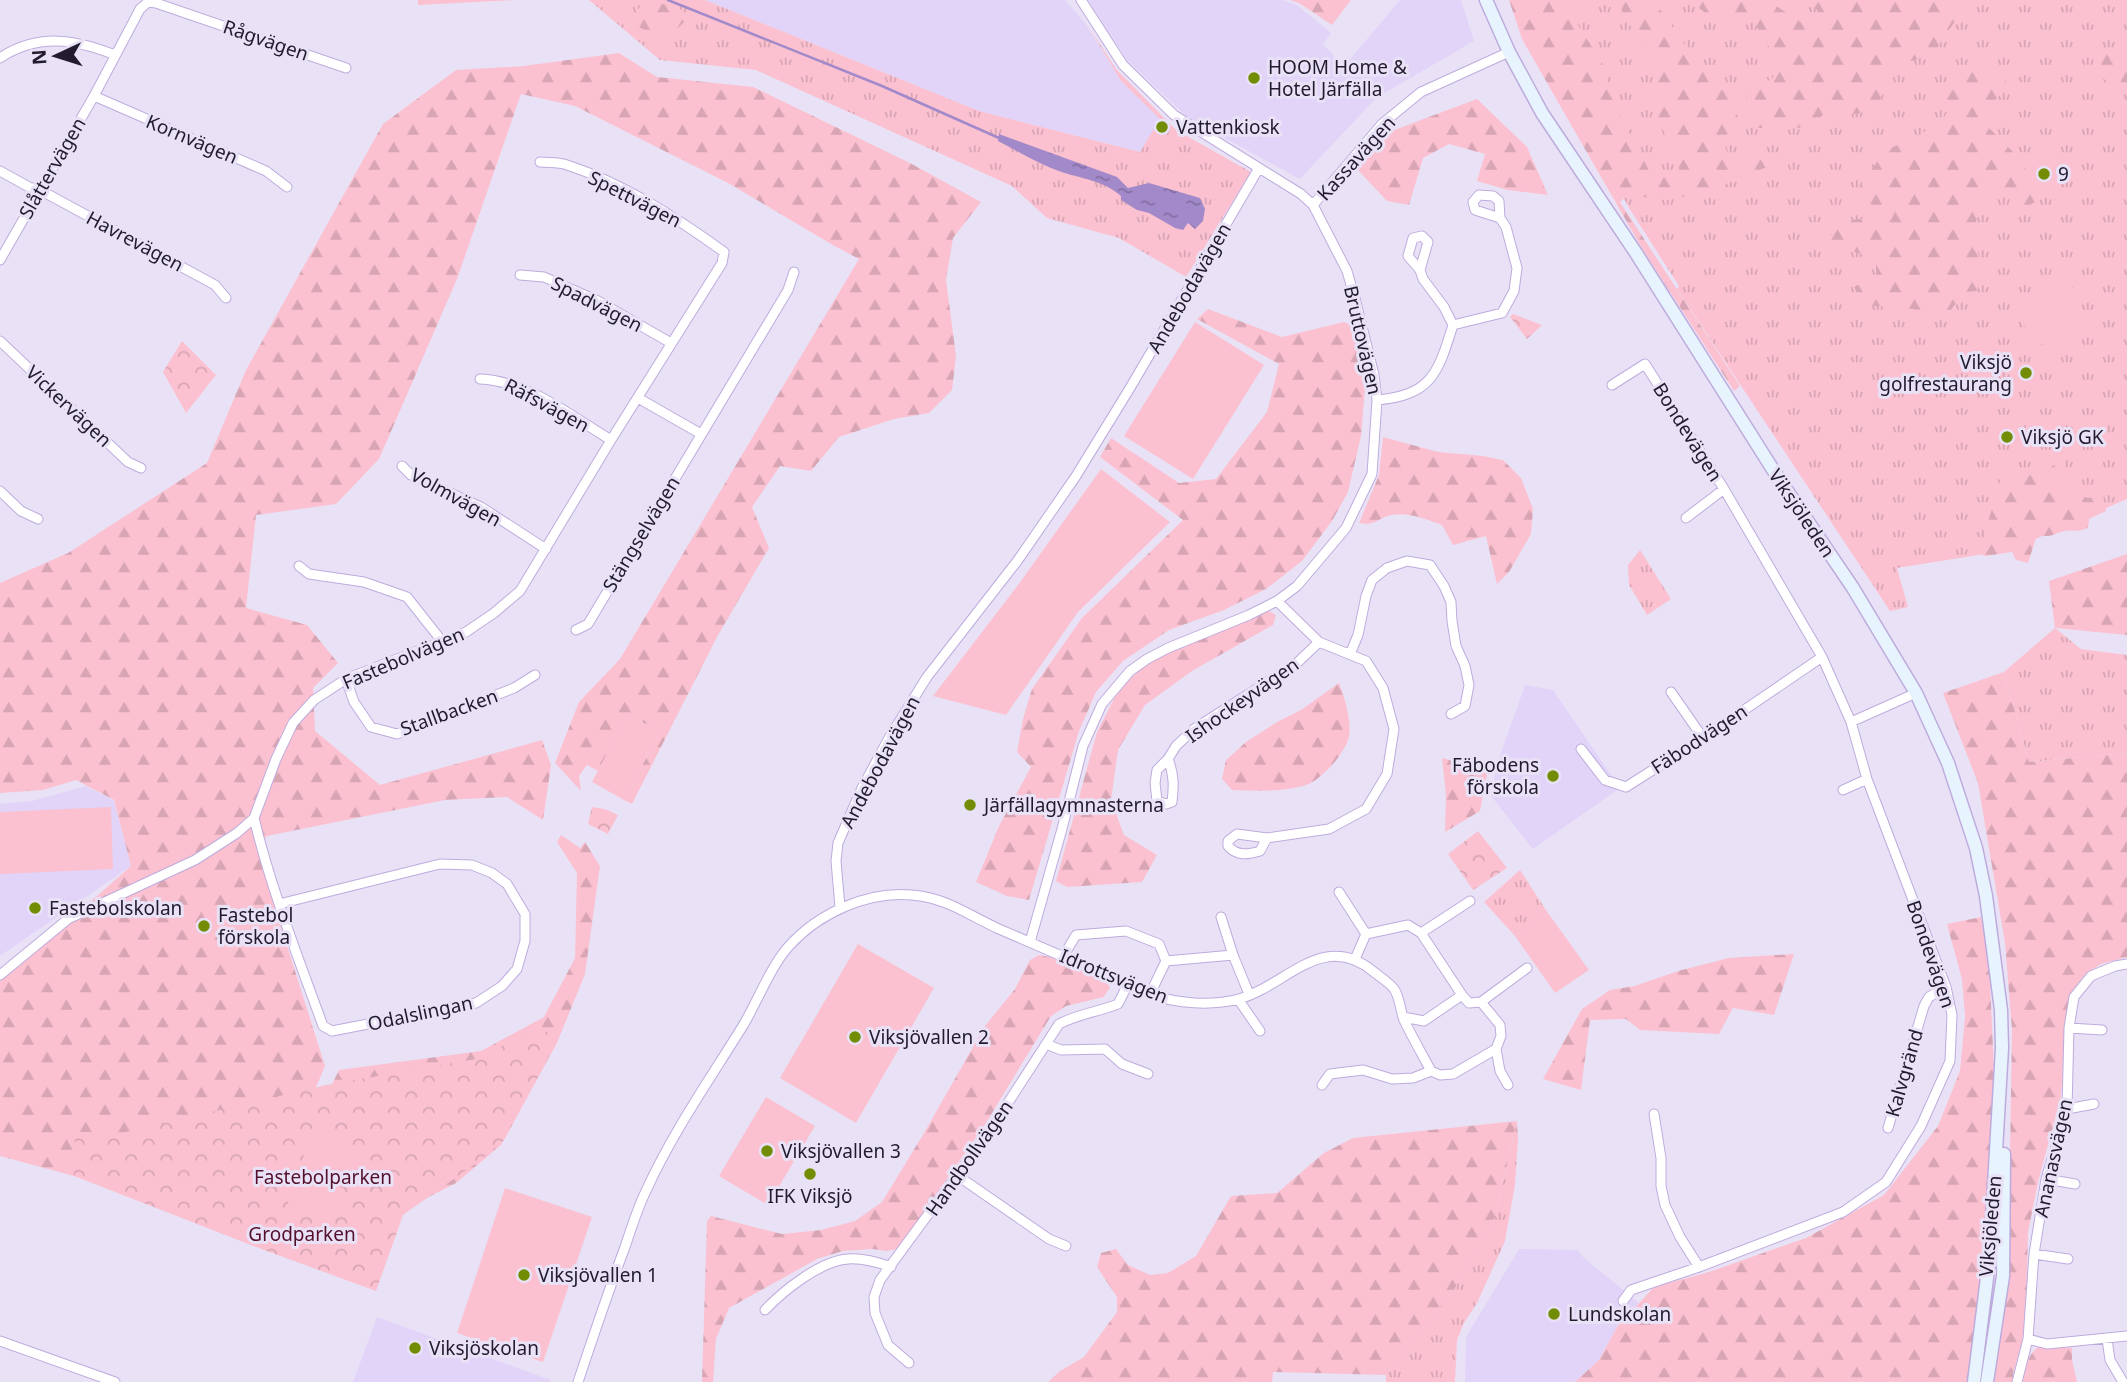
<svg xmlns="http://www.w3.org/2000/svg" width="2127" height="1382" viewBox="0 0 2127 1382" font-family="'Noto Sans',sans-serif">
	<style>
		.built { fill: #e1d4f8 }
		.grass { fill: url(#grass-tufts) }
		.forest { fill: url(#forest-firs) }
		.park { fill: url(#park-crowns) }
		.pitch { fill: #fbc1d0 }
		.water { fill: url(#water-ripples) }
		.lines { fill: none; stroke-linecap: round; stroke-linejoin: round }
		.stream { stroke: #a289c9; stroke-width: 2.5 }
		.minor-casing { stroke: #beabdd; stroke-width: 11 }
		.secondary-casing { stroke: #beabdd; stroke-width: 15 }
		.minor { stroke: #fff; stroke-width: 9 }
		.secondary { stroke: #e7f4fe; stroke-width: 12 }
		.poi-dot { fill: #728c04; stroke: #e9e2f7; stroke-width: 2.5 }
		.labels { text-anchor: middle; stroke-width: 6; stroke-linejoin: round; paint-order: stroke }
		.street-label { font-size: 19px; fill: #221b2e; stroke: #e9e2f7 }
		.poi-label { font-size: 19px; fill: #221b2e; stroke: #e9e2f7; text-anchor: start }
		.park-label { font-size: 19px; fill: #54102b; stroke: #e9e2f7 }
	</style>
	<defs>
		<pattern id="grass-tufts" width="24" height="20" patternUnits="userSpaceOnUse" patternTransform="scale(1.75)"><rect width="24" height="20" fill="#fbc1d0"/><path d="M3 7l-1-3M5 7V3M7 7l1-3M15 17l-1-3M17 17v-4M19 17l1-3" fill="none" stroke="#d7a5b3"/></pattern>
		<pattern id="forest-firs" width="22" height="20" patternUnits="userSpaceOnUse" patternTransform="scale(1.75)"><rect width="22" height="20" fill="#fbc1d0"/><path d="M5 1l3.5 6h-7zM16 11l3.5 6h-7z" fill="#d7a5b3"/></pattern>
		<pattern id="park-crowns" width="20" height="18" patternUnits="userSpaceOnUse" patternTransform="scale(1.75)"><rect width="20" height="18" fill="#fbc1d0"/><path d="M2 6a3 3 0 1 1 6 0M12 15a3 3 0 1 1 6 0" fill="none" stroke="#d7a5b3"/></pattern>
		<pattern id="water-ripples" width="26" height="14" patternUnits="userSpaceOnUse" patternTransform="scale(1.75)"><rect width="26" height="14" fill="#a289c9"/><path d="M2 4q2-2 4 0t4 0M15 11q2-2 4 0t4 0" fill="none" stroke="#846fa4"/></pattern>
	</defs>
	<rect width="100%" height="100%" fill="#e9e2f7"/>
	<path class="built" d="M705,0H1065L1085,23L1121,81L1161,119L1140,152L979,111Z
		M1088,0H1282L1297,5L1331,33L1323,45L1332,53L1341,70L1400,0H1461L1474,41L1376,98L1300,179L1188,118L1127,60Z
		M1525,685L1553,690L1620,788L1533,849L1491,796L1497,764Z
		M86,786L114,801L131,866L0,956V804L32,801Z
		M1519,1249L1578,1250L1583,1257L1639,1303L1617,1327L1599,1360L1575,1382H1465L1466,1337Z
		M377,1317L551,1380L550,1382H353Z"/>
	<path class="grass" d="M418,0H517L418,5Z
		M589,0H705L979,111L1140,152L1160,119L1121,81L1086,23L1116,69L1176,130L1251,172L1186,277L1119,238L1047,218L1012,186L756,70L660,60Z
		M1518,0H2127V499L2010,550L1897,568L1908,607L1890,611L1677,289L1679,286L1629,208Z
		M1640,550L1671,599L1647,615L1629,585L1628,565Z
		M2055,628L2081,649L2127,655V753L2029,762L2004,672Z
		M1520,870L1548,913L1515,936L1484,902Z
		M1517,1121L1518,1138L1515,1185L1505,1241L1477,1303L1464,1323L1457,1340L1455,1382H1386V1375L1455,1288L1495,1217Z"/>
	<path class="forest" d="M1290,0H1351L1332,25L1299,3Z
		M1509,0H1578L1581,5L1573,17L1604,66L1614,104L1652,176L1680,171L1660,123L1648,106L1654,94L1653,66L1616,0H1653L1685,45L1707,71L1732,94L1742,134L1719,135L1730,157L1779,162L1708,191L1667,200L1628,195L1620,202L1740,386L1734,391L1643,250L1574,130L1522,39Z
		M1688,0H1749L1746,19L1707,14Z
		M1759,0H1767L1822,36L1831,24L1807,0H1969L1933,54L1871,74L1867,89L1884,91C1873,118 1850,116 1826,112C1804,135 1784,128 1755,128L1745,91L1772,79L1779,63L1755,24Z
		M648,1L677,7L684,12L685,21L678,28L653,34L637,26L636,11Z
		M2105,50L2127,54V84L2112,85L2097,74L2096,56Z
		M619,53L657,77L753,87L910,163L981,202L953,238L946,280L956,356L952,390L929,413L894,419L839,437L811,471L780,466L752,507L769,548L717,637L632,804L624,800L660,731L627,715L598,771L587,765L579,776L581,791L555,763L579,702L620,659L859,259L831,244L730,184L575,106L521,94L457,279L379,459L336,504L256,515L246,608L307,625L338,663L313,688L315,731L380,785L542,740L551,765L543,820L507,797L445,800L267,836L257,850L325,1066L306,1111L74,1176L0,1156V981L131,866L114,800L76,780L43,790L0,793V583L68,553L207,463L246,370L383,124L456,70L524,66Z
		M1989,68L2005,79L2008,87L1995,100L1985,124L2021,160L2040,200L2022,208L1999,184L1982,207L1971,233L1984,270L1977,291L1965,292L1949,312L1865,305L1854,287L1876,279V259L1829,243L1833,223L1859,219H1892L1893,212L1891,207C1878,205 1862,206 1854,195L1877,162L1879,154L1940,124L1951,106L1946,97L1965,73Z
		M1477,99L1527,147L1548,195L1508,190L1477,181L1485,154L1449,144L1423,158L1409,205L1387,201L1357,169L1389,132Z
		M1208,309L1282,337L1344,322L1353,326L1365,389L1361,436L1348,492L1332,521L1302,561L1266,589L1224,610L1169,630L1123,661L1096,692L1079,731L1029,900L1007,896L976,882L999,826L1031,767L1017,752L1023,719L1032,689L1082,618L1183,520L1100,457L1111,438L1179,483L1216,479L1267,412L1279,364L1197,319Z
		M1383,437L1438,452L1483,456L1503,460L1521,478L1533,509L1531,534L1509,572L1497,584L1486,536L1453,545L1442,525C1425,519 1409,512 1391,515C1376,519 1376,526 1359,523L1379,475Z
		M2058,460L2063,461L2066,465L2059,478L2058,490L2065,495L2077,494L2088,498L2103,495L2106,511L2089,519L2088,528C2076,533 2074,529 2065,531C2051,534 2054,538 2037,535L2028,563L2016,560L2012,552L1985,556L1979,553L2000,481L2007,470H2014L2017,477C2032,474 2050,473 2058,460Z
		M2127,554V635L2055,628L2049,581Z
		M1267,610L1276,615L1273,625L1192,671L1145,705L1118,750L1111,800L1124,835L1157,855L1142,882L1067,887L1056,881L1097,732L1118,691L1149,661Z
		M2004,672L2029,762L2127,753V957L2101,964L2085,974L2072,993L2065,1025L2061,1097L2039,1178L2028,1232L2026,1313L2022,1342L2013,1374V1382H1994L2008,1282L2012,1030L2005,943L1978,783L1943,693Z
		M1339,683C1344,696 1352,721 1349,736C1346,753 1320,782 1303,786C1279,792 1256,791 1232,790L1222,779L1226,760L1246,742L1277,722L1301,710Z
		M1442,758L1488,770L1480,811L1445,832L1446,795Z
		M561,835L580,848L585,842L600,866L585,974L557,1043L501,1145L456,1183L395,1214L318,1113L339,1070L481,1051L544,1017L575,958L577,873L557,842Z
		M1981,917L1989,961L1994,1070L1985,1252L1967,1382H1575L1599,1360L1617,1327L1654,1287L1709,1272L1806,1238L1884,1195L1938,1126L1960,1071L1965,1016L1962,979L1947,924Z
		M1794,954L1774,1015L1733,1008L1719,1034L1640,1030L1626,1019L1590,1020L1581,1090L1543,1079L1582,1009L1610,990L1635,986L1678,971L1729,958Z
		M1039,955L1050,957L1104,979L1110,987L1104,997L1066,1006L1051,1016L986,1123L898,1249L886,1251L873,1249L843,1251L817,1259L729,1308L716,1339L713,1382H702L707,1221L711,1216L782,1234L821,1230L855,1221L882,1202L924,1133L985,1026L1015,989L1030,960Z
		M1517,1121L1495,1217L1455,1288L1386,1375L1273,1372L1272,1382H1048L1060,1371L1084,1357L1117,1312V1297L1097,1267L1101,1253L1116,1249L1128,1265L1150,1275L1168,1273L1196,1256L1231,1196L1277,1193L1324,1153L1353,1138Z
		M2040,1346L2072,1348V1360L2077,1382H2023C2025,1368 2027,1354 2040,1346Z"/>
	<path class="park" d="M1513,314L1542,325L1527,339L1510,317Z
		M182,341L216,375L186,413L163,372Z
		M592,807L605,809L618,815L608,834L588,824Z
		M1478,831L1507,868L1473,890L1448,854Z
		M537,1025L558,1040L504,1140L482,1159L403,1215L376,1291L264,1250L74,1176L75,1132L122,1133L326,1085L482,1058Z"/>
	<path class="pitch" d="M2042,149L2052,153C2053,157 2053,162 2053,166C2055,178 2062,190 2048,197L2041,193L2027,165L2026,159L2032,153Z
		M2069,281L2093,332C2076,339 2042,356 2029,335C2023,326 2020,313 2017,303Z
		M1195,322L1264,365L1193,479L1124,436Z
		M1101,469L1170,522L1078,612L1006,715L933,696L1018,585Z
		M627,715L660,731L624,800L592,782Z
		M111,807L113,869L0,874V812Z
		M1548,913L1589,970L1555,993L1515,936Z
		M858,944L934,988L856,1123L780,1078Z
		M766,1097L815,1126L768,1205L719,1176Z
		M311,1133L354,1147L330,1220L287,1206Z
		M505,1188L592,1217L543,1362L457,1333Z"/>
	<path class="water" d="M999,134L1117,177L1128,188L1149,183L1200,198L1205,209L1203,221L1195,229L1188,223L1183,230L1175,228L1149,213L1137,210L1121,200V196C1103,180 1081,179 1059,171C1038,164 1018,151 998,141Z"/>
	<g class="lines">
		<path class="stream" d="M668,0L882,86L999,138"/>
		<g class="minor-casing">
			<path id="minor" d="M0,58C38,33 75,39 115,55
				M94,96L266,171L287,187
				M0,171L29,187L40,190L215,285L226,298
				M1313,205L1382,124L1421,92L1509,52
				M0,260L94,96L140,9L148,2L156,3L346,68
				M520,275L544,277L596,300L671,343
				M1453,325L1502,313L1514,291L1517,268L1506,227L1500,218L1499,201L1493,196L1479,195L1473,202L1475,210L1500,218
				M0,341L128,462L141,468
				M480,379C528,381 571,416 611,440
				M1612,385L1645,364L1724,489L1822,657L1851,722L1867,779L1946,987L1952,1015L1950,1061L1921,1126L1886,1182L1843,1212L1699,1267L1631,1290L1623,1301
				M638,398L701,434
				M1377,400C1432,395 1438,373 1453,325L1444,307L1423,279L1420,270L1428,242L1422,236L1413,238L1408,256L1420,270
				M402,466L411,475L481,507L546,549
				M0,491L21,511L38,519
				M1686,518L1724,489
				M299,566L309,574L364,582L407,597L441,640
				M576,630L588,624L788,290L794,272
				M1350,654L1358,635L1366,596L1372,580L1387,568L1407,561L1430,565L1444,586L1451,602L1452,621L1456,646L1465,666L1469,685L1465,706L1451,714
				M346,679L354,702L371,727L397,734L514,688L535,675
				M1671,692L1703,738
				M1851,722L1916,693
				M1581,749L1605,780L1626,787L1703,738L1822,657
				M1168,759C1174,774 1174,786 1172,802L1166,804L1157,801L1155,783L1157,770L1168,759L1176,746L1194,729L1297,663L1319,642
				M1843,790L1867,779
				M254,818C271,889 298,957 323,1026L332,1031L476,1003L502,986L517,969L525,941V914L507,884L492,873L472,865L440,864L279,904
				M1267,838L1237,834L1228,841V846C1237,856 1247,855 1260,851L1267,838L1329,829L1366,809L1387,774L1394,729L1383,688L1366,661L1319,642L1277,601
				M1339,892L1366,934
				M840,907L836,861L838,843L862,788L889,738L927,677L1018,560L1076,476L1130,388L1259,168
				M1221,917L1233,955
				M1421,933L1470,901
				M1030,942L1062,829L1083,746L1102,704L1130,671L1147,659L1168,648L1249,615L1277,601L1297,586L1346,528L1372,474L1377,400L1374,375L1356,302L1347,271L1313,205L1301,194L1174,115L1123,65L1081,0
				M1064,955L1076,935L1126,931L1159,944L1166,961L1150,994
				M1355,959L1366,934L1408,925L1421,933L1462,995L1424,1021L1403,1017
				M1166,961L1233,955L1249,994
				M0,975L68,919L195,860L237,833L254,818L276,759L293,723L314,700L346,679L466,632L494,613L520,591L611,440L722,263L724,252C677,218 623,183 567,165C559,162 549,163 540,162
				M1462,995L1469,1003L1481,1002
				M1238,999L1260,1031
				M2069,1028L2102,1030
				M1046,1044L1061,1050L1105,1049L1122,1064L1148,1074
				M1496,1049L1500,1071L1508,1085
				M1322,1085L1330,1074L1363,1070L1392,1079L1413,1078L1431,1071L1440,1075L1453,1074L1496,1049L1501,1036L1500,1025L1481,1002L1527,968
				M2067,1109L2094,1104
				M1654,1114L1661,1158V1186L1665,1205L1680,1237L1699,1267
				M1888,1128L1924,1006L1929,997L1946,987
				M958,1176L1049,1239L1066,1246
				M2046,1179L2075,1184
				M2034,1254L2068,1259
				M765,1310C783,1291 820,1261 848,1259C863,1258 877,1262 891,1267
				M2028,1339L2047,1344L2127,1336
				M2107,1339L2110,1360L2123,1382
				M0,1341L115,1382
				M909,1363L888,1345L875,1313L874,1297L880,1280L993,1126L1059,1024C1078,1014 1098,1012 1118,1004L1128,984
				M578,1382C593,1337 608,1292 625,1247C631,1229 637,1210 645,1193C672,1133 710,1079 744,1024C758,1000 771,966 789,946C819,913 867,891 912,895C947,898 968,915 999,929C1049,951 1100,972 1150,994C1177,1004 1211,1006 1239,999C1286,986 1323,929 1374,972C1380,977 1390,983 1394,989C1400,997 1400,1010 1404,1020C1412,1037 1422,1054 1431,1071
				M2017,1382L2028,1339L2034,1254L2046,1179L2067,1109L2069,1028L2074,997L2091,976L2115,966L2127,964"/>
		</g>
		<g class="secondary-casing">
			<path id="secondary" d="M1486,0L1509,52L1542,113L1636,253L1777,476L1853,588L1916,693L1948,763L1976,848L1986,896L2001,1010L2002,1048L1990,1254L1974,1382
				M1987,1382L2003,1276L2004,1154"/>
		</g>
		<use href="#minor" class="minor"/>
		<use href="#secondary" class="secondary"/>
	</g>
	<g class="poi-dot">
		<circle cx="1254" cy="78" r="7"/>
		<circle cx="1162" cy="127" r="7"/>
		<circle cx="2044" cy="174" r="7"/>
		<circle cx="2026" cy="373" r="7"/>
		<circle cx="2007" cy="437" r="7"/>
		<circle cx="1553" cy="776" r="7"/>
		<circle cx="970" cy="805" r="7"/>
		<circle cx="35" cy="908" r="7"/>
		<circle cx="204" cy="926" r="7"/>
		<circle cx="855" cy="1037" r="7"/>
		<circle cx="767" cy="1151" r="7"/>
		<circle cx="810" cy="1174" r="7"/>
		<circle cx="524" cy="1275" r="7"/>
		<circle cx="1554" cy="1314" r="7"/>
		<circle cx="415" cy="1348" r="7"/>
	</g>
	<g class="labels">
		<g class="street-label">
			<text transform="translate(266 40) rotate(19)" y="7">Rågvägen</text>
			<text transform="translate(192 139) rotate(23)" y="7">Kornvägen</text>
			<text transform="translate(1356 158) rotate(-48)" y="7">Kassavägen</text>
			<text transform="translate(52 168) rotate(-60)" y="7">Slåttervägen</text>
			<text transform="translate(635 199) rotate(27)" y="7">Spettvägen</text>
			<text transform="translate(135 241) rotate(28)" y="7">Havrevägen</text>
			<text transform="translate(1189 288) rotate(-60)" y="7">Andebodavägen</text>
			<text transform="translate(597 304) rotate(27)" y="7">Spadvägen</text>
			<text transform="translate(1363 340) rotate(77)" y="7">Bruttovägen</text>
			<text transform="translate(547 405) rotate(28)" y="7">Räfsvägen</text>
			<text transform="translate(69 406) rotate(43)" y="7">Vickervägen</text>
			<text transform="translate(1688 432) rotate(58)" y="7">Bondevägen</text>
			<text transform="translate(456 497) rotate(29)" y="7">Volmvägen</text>
			<text transform="translate(1802 513) rotate(56)" y="7">Viksjöleden</text>
			<text transform="translate(641 534) rotate(-59)" y="7">Stängselvägen</text>
			<text transform="translate(403 658) rotate(-23)" y="7">Fastebolvägen</text>
			<text transform="translate(1242 700) rotate(-35)" y="7">Ishockeyvägen</text>
			<text transform="translate(449 712) rotate(-20)" y="7">Stallbacken</text>
			<text transform="translate(1699 739) rotate(-33)" y="7">Fäbodvägen</text>
			<text transform="translate(880 762) rotate(-62)" y="7">Andebodavägen</text>
			<text transform="translate(1931 954) rotate(71)" y="7">Bondevägen</text>
			<text transform="translate(1114 976) rotate(22)" y="7">Idrottsvägen</text>
			<text transform="translate(420 1013) rotate(-12)" y="7">Odalslingan</text>
			<text transform="translate(1904 1073) rotate(-74)" y="7">Kalvgränd</text>
			<text transform="translate(969 1158) rotate(-55)" y="7">Handbollvägen</text>
			<text transform="translate(2053 1158) rotate(-78)" y="7">Ananasvägen</text>
			<text transform="translate(1990 1226) rotate(-85)" y="7">Viksjöleden</text>
		</g>
		<g class="poi-label">
			<text x="1268" y="74">HOOM Home &amp;<tspan x="1268" dy="22">Hotel Järfälla</tspan></text>
			<text x="1176" y="134">Vattenkiosk</text>
			<text x="2058" y="181">9</text>
			<text x="2012" y="369" text-anchor="end">Viksjö<tspan x="2012" dy="22">golfrestaurang</tspan></text>
			<text x="2021" y="444">Viksjö GK</text>
			<text x="1539" y="772" text-anchor="end">Fäbodens<tspan x="1539" dy="22">förskola</tspan></text>
			<text x="984" y="812">Järfällagymnasterna</text>
			<text x="49" y="915">Fastebolskolan</text>
			<text x="218" y="922">Fastebol<tspan x="218" dy="22">förskola</tspan></text>
			<text x="869" y="1044">Viksjövallen 2</text>
			<text x="781" y="1158">Viksjövallen 3</text>
			<text x="810" y="1203" text-anchor="middle">IFK Viksjö</text>
			<text x="538" y="1282">Viksjövallen 1</text>
			<text x="1568" y="1321">Lundskolan</text>
			<text x="429" y="1355">Viksjöskolan</text>
		</g>
		<g class="park-label">
			<text x="323" y="1184">Fastebolparken</text>
			<text x="302" y="1241">Grodparken</text>
		</g>
	</g>
	<g transform="translate(56 56) rotate(266)" stroke="#e9e2f7" stroke-width="5" paint-order="stroke">
	<path d="M0-5L12 26L0 18L-12 26Z" fill="#221b2e"/>
	<text y="-10" font-size="19" font-weight="bold" text-anchor="middle" fill="#221b2e">N</text>
	</g>
</svg>
